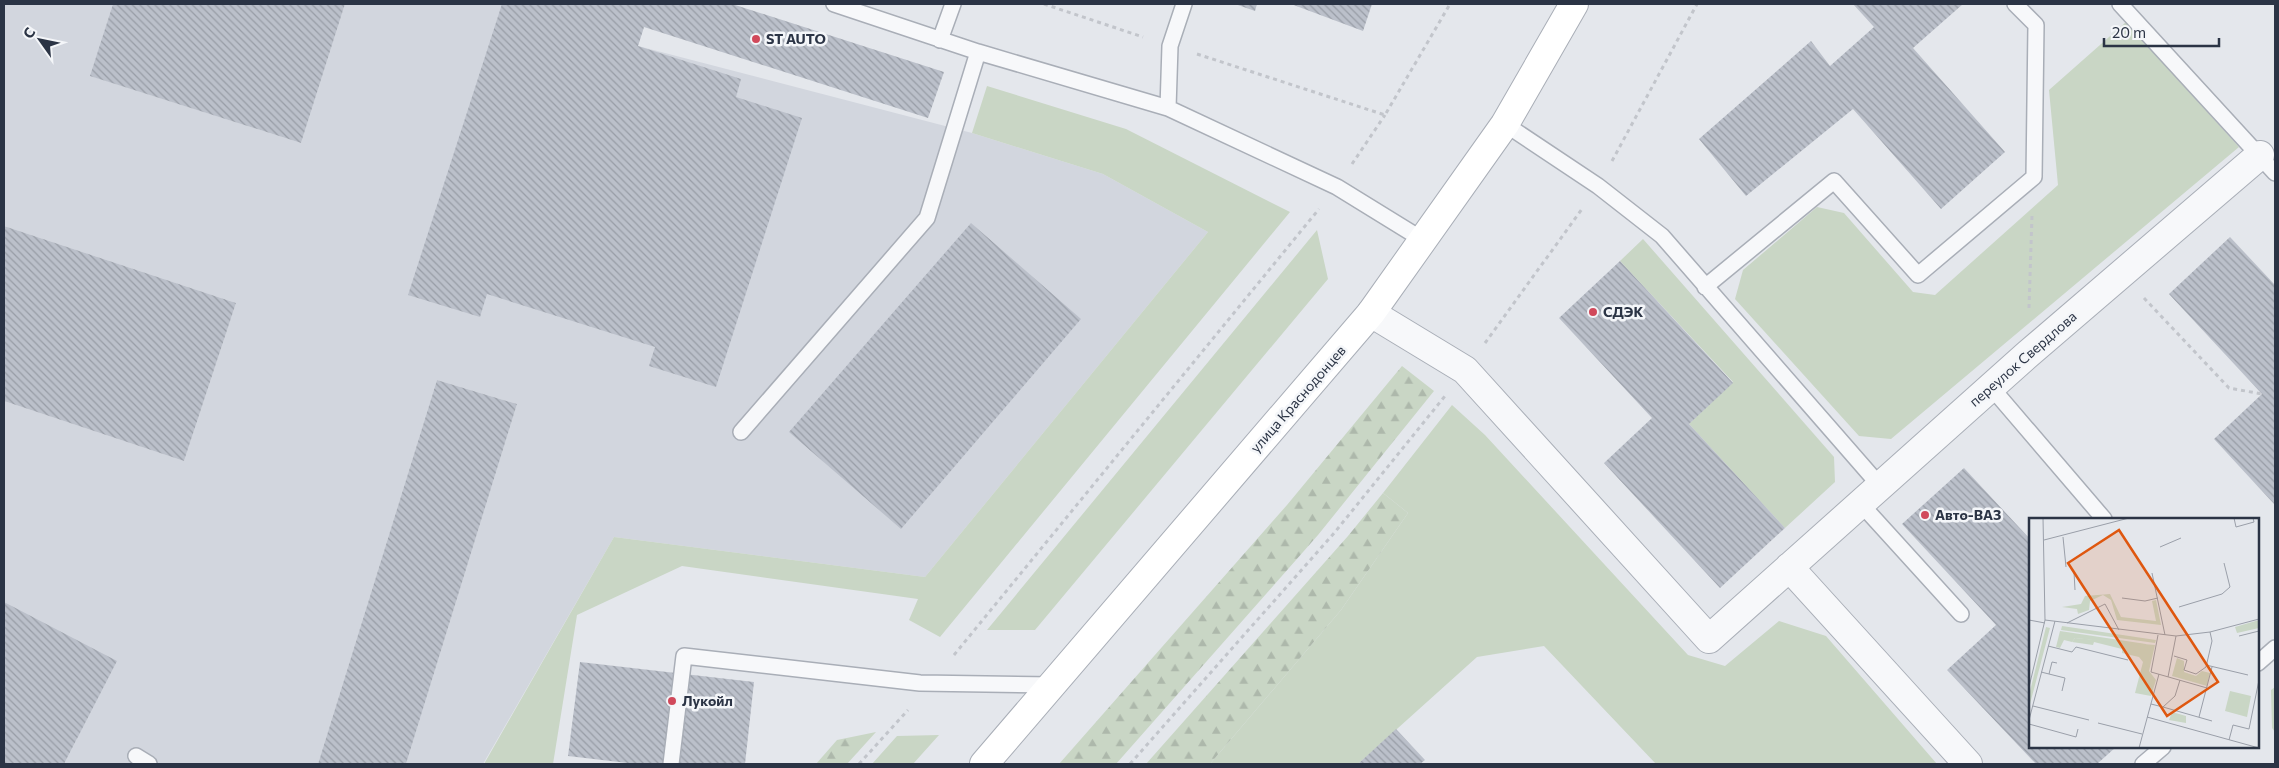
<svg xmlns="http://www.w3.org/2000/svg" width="2279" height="768" viewBox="0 0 2279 768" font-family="Commissioner,sans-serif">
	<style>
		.built { fill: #d2d6de }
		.grass { fill: #c9d6c5 }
		.forest { fill: url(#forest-firs) }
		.building { fill: url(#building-back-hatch) }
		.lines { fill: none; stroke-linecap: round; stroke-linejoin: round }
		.lane-casing { stroke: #a9aeb7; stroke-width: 18 }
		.street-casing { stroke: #a9aeb7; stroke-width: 30 }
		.secondary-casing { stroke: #a9aeb7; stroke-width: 30 }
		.path { stroke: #c2c5cb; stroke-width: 3; stroke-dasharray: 4 4; stroke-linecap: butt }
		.lane { stroke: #f7f8fa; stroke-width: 15 }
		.street { stroke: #f7f8fa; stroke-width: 28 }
		.secondary { stroke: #fff; stroke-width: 28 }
		.poi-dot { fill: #d1495b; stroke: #f4f6f9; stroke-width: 2 }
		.labels { text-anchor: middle; stroke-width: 5; stroke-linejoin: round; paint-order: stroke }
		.poi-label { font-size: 14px; font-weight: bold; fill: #2b3445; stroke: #f4f6f9; text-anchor: start }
		.street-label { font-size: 14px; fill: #2b3445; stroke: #f4f6f9 }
		.inset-road { fill: none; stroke: #9a9fa9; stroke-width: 1 }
		.view { fill: #df570f; fill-opacity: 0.15; stroke: #df570f; stroke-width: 2.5 }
		.inset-edge { fill: none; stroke: #2b3445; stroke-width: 2.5 }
	</style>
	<defs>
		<pattern id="forest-firs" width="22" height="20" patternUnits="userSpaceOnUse" patternTransform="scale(1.25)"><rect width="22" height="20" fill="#c9d6c5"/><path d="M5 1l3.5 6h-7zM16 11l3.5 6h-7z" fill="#adb8ab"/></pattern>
		<pattern id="building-back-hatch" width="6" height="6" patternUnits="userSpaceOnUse" patternTransform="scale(1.25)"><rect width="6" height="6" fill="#bbc0ca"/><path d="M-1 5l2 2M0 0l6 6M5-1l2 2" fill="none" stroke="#989da6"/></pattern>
	</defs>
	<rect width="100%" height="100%" fill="#e4e7ec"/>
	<path class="built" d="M4,4H113L91,76L301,143L345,4H651L638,46L972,133L1103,174L1208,232L925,577L614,537L483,764H406L517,404L437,380L318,764H64L77,739L4,702V401L184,461L236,303L4,226Z"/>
	<path class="grass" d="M2126,22L2239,147L1891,439L1859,436L1735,299L1743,270L1817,207L1844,213L1913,292L1935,295L2058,185L2049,90Z
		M987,86L1126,129L1290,212L940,637L909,620L918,599L682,566L577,615L553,764H484L614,537L925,577L1208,232L1103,174L972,133Z
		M1317,230L1328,279L1035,630H987Z
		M1643,239L1834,457L1835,482L1785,528L1689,424L1733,382L1620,261Z
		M1452,405L1485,435L1688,655L1725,666L1779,621L1826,636L1937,764H1656L1544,646L1477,657L1358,764H1210L1341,610L1408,513L1383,493Z
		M2275,687V732L2272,728L2271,690Z
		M939,735L913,764H872L897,736Z"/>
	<path class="forest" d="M1402,366L1434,391L1318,535L1116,764H1059L1287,505Z
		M1383,493L1408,513L1341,610L1210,764H1146L1348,536Z
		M876,732L847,764H816L837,740Z"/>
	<path class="building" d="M113,4H345L301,143L90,76Z
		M502,4H732L944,72L928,118L644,27L638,46L741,79L736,97L802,118L716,387L649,366L655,347L487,294L480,317L408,295Z
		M1235,4H1257L1255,11Z
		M1291,4H1372L1363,31Z
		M1853,4H1963L1913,48L2005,152L1941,209L1853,109L1746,196L1699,139L1811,41L1830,66L1874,27Z
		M971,223L1081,319L901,529L789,432Z
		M4,226L236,303L184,461L4,401Z
		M2230,237L2275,285V505L2214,439L2262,394L2169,294Z
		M1620,261L1733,383L1689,424L1785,528L1720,588L1604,463L1652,418L1559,318Z
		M437,380L517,404L406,764H318Z
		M1964,468L2030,539V747H2116L2097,764H2036L1947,670L1996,625L1902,524Z
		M4,602L117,661L64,764H4Z
		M580,662L754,682L745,764H636L568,756Z
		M1396,729L1425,760L1420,764H1358Z"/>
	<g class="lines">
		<g class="lane-casing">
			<path id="lane" d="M834,4L978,52L1168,108L1337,187L1423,240
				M2120,4L2275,173
				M940,40L953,4
				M1168,108L1170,46L1184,4
				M1505,124L1598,186L1662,236L1881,487
				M1705,287L1834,181L1918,275L2034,177L2036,25L2015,4
				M1991,387L2104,519
				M741,432L927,218L978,52
				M1861,504L1961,614
				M2258,663L2275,648
				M136,756L149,764
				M671,764L684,656L920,683L1053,685
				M2143,764L2163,747"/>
		</g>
		<g class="street-casing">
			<path id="street" d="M1371,313L1465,370L1709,639L2028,354L2260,155
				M1789,567L1968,764"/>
		</g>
		<g class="secondary-casing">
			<path id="secondary" d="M984,764L1371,313L1505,124L1574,4"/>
		</g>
		<path class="path" d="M1044,4L1143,37
			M1197,54L1385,115L1450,4
			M1612,161L1697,4
			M1352,164L1385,115
			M2144,298L2229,388L2262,394
			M2029,308L2032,215
			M1485,343L1582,209
			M954,655L1319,209
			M859,764L908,710
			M1130,764L1335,532L1445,396"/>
		<use href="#lane" class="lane"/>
		<use href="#street" class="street"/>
		<use href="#secondary" class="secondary"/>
	</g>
	<g class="poi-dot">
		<circle cx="756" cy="39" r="5"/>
		<circle cx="1593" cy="312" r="5"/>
		<circle cx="1925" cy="515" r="5"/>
		<circle cx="672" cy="701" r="5"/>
	</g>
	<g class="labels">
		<g class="poi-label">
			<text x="766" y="44">ST AUTO</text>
			<text x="1603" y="317">СДЭК</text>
			<text x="1935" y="520">Авто-ВАЗ</text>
			<text x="682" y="706">Лукойл</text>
		</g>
		<g class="street-label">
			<text transform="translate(2023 359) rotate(-41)" y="5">переулок Свердлова</text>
			<text transform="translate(1298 399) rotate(-49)" y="5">улица Краснодонцев</text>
		</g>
	</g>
	<g transform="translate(2029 518)">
		<rect width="230" height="230" fill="#e4e7ec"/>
		<path d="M81,76L92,99L127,103L123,83L127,82L132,107L88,102L82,82L74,77L61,83L60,92L49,96L48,91L33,89L52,86L56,78ZM230,102V110L208,115L206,109ZM17,109L21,110L1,186L0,177ZM46,120L126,127L120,153L127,162L122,178L106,175L114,144L110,139L93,135V131L65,124L64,127L43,124ZM148,140L155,143V154L167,158L173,153L181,155L178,168L143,158ZM143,194L157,198V205L140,202Z" fill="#c9d6c5"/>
		<path d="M33,108L127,122L126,125L32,112ZM31,113L117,126V128L46,120L43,124L35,122L31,130L27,129Z" fill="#c9d6c5"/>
		<path d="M201,173L222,178L218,199L196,193Z" fill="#c9d6c5"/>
		<path class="inset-road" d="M14,0L16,102M205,0L207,9L225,4L224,0M34,19L37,49M15,22L100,0M131,29L152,20M45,54L46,72M123,55L136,117M93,80L116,83L129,80M150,89L193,76L201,69L195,45M0,102L16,105M38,105L76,86L90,112M129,117L122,154L178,170M210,118L230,113M19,128L43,134L47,129L99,142M145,138L158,142L155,152L167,156L177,149L183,123L181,114M177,147L219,157M12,154L36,160L33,173M20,156L23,144L28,145M139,159L147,118M0,169L16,102L147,118L181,114L230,101M122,186L134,189L146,178L151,162M4,188L60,202M134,189L183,203M118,199L230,230M170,199L183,149M0,202L26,103M69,205L113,216M0,206L47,219L49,211M200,222L204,207L220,211L230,162M110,230L130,156"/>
		<path class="view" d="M90,12L189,164L138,198L39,45Z"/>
		<rect width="230" height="230" class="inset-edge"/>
	</g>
	<rect width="2279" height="768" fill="none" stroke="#2b3445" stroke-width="10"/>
	<g transform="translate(40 40) rotate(303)" stroke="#f4f6f9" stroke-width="4" paint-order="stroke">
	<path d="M0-4L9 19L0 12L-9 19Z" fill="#2b3445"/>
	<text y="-8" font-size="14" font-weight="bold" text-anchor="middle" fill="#2b3445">С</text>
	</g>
	<path d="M2104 38v8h115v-8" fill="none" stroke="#2b3445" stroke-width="2.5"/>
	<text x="2112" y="38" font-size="15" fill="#2b3445" stroke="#f4f6f9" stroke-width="4" paint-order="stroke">20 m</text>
</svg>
